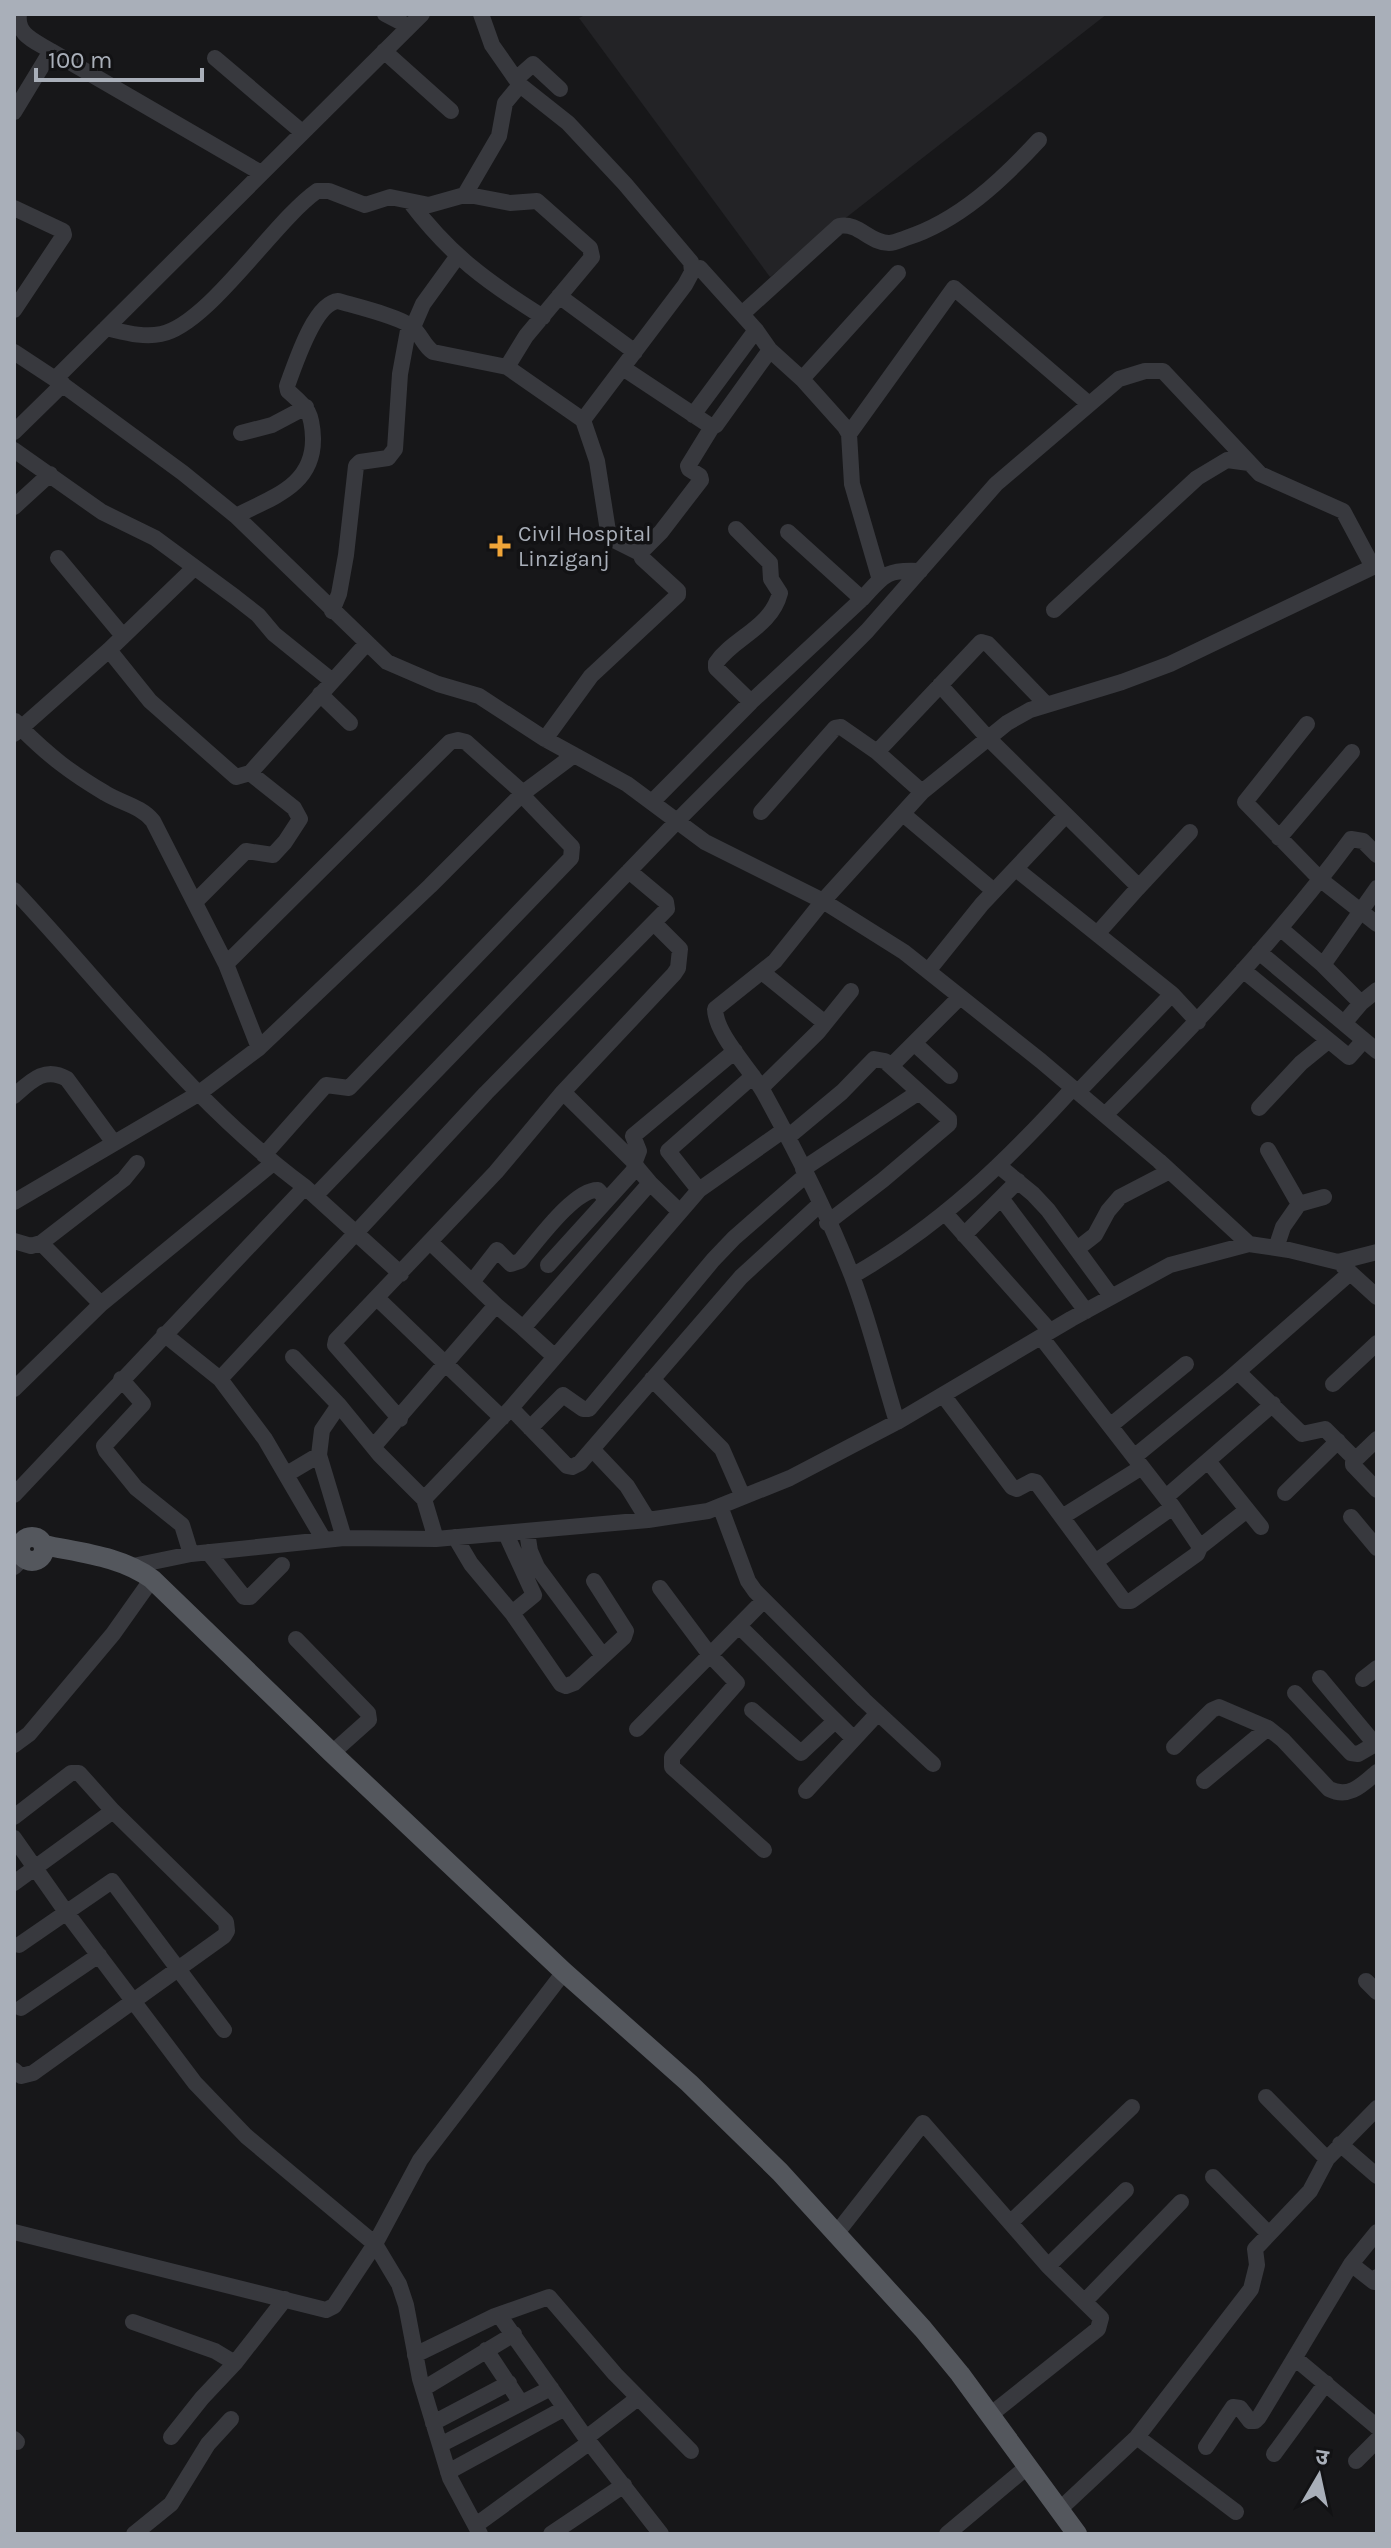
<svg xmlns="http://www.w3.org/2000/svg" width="1391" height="2548" viewBox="0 0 1391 2548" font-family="Karla,'Noto Sans Devanagari',sans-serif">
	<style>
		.built { fill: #232326 }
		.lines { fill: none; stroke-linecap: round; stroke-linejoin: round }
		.minor { stroke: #38393e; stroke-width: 16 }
		.major { stroke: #54575d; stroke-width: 20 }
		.poi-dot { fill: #f0a538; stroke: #121214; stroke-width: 3 }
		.labels { text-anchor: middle; stroke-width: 7; stroke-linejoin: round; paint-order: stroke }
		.poi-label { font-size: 22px; fill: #a9afb9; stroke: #121214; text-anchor: start }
	</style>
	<rect width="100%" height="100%" fill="#171719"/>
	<path class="built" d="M587,14H1107L770,277L579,18Z"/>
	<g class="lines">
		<path class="minor" d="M19,14C16,35 35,41 51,51
			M385,14L408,26
			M384,51L451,111
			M215,58L302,132
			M516,79L533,64L560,89
			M14,112L51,51L261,173
			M464,196L499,136L505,103L520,85
			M410,202C450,255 487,282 543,317
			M14,208L63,231L64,235L14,310
			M700,268L756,330L770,350L802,379L845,427L849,434L852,484L880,580
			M559,296L635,352
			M742,314L839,226C859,222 869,243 889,243C896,243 900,240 906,238C959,221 1002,180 1039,140
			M413,327L423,304L457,257
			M106,328C124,332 143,338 161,334C208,325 274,221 317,191H329L365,205L390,197L429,205L461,196H474L510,203L537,201L590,248L592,257L526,336L507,367
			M14,352L55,379L183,473L236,516L387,662L438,684L479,696L545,739L627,784L705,842L823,901L904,952L1041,1061L1159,1161L1249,1244
			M623,368L712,427L716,425L770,350
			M55,379L422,14
			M802,379L898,273
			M693,415L756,330
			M583,420L597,461L608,531L614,540L640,553
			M14,432L63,384
			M241,433L272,425L306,407
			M849,434L954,288L1089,404
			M14,450L102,512L155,538L235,597L258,615L274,634L331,680
			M14,507L50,474
			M236,516C272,497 314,486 313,438C312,411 307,408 288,391L287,386C295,365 314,303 338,301C355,306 401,317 412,327C421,334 423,345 433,352L507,367L583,420L685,285L692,272L691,262L625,184L568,123L520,85L492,45L481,14
			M736,529L770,563L771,579L780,593C771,628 734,637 716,663V668L751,702
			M58,558L123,636
			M862,599C884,575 886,569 920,571
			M1054,610L1197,478L1227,460L1249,463
			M332,611L339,594L346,555L356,466L360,462L388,458L395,449L400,374L409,325
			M109,650L150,701L236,777L250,773L367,643
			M940,685L987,737L1137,885V889L1097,934
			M320,694L350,723
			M15,721L21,728L109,650L194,568
			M1307,724L1245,802L1321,880L1377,924
			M14,734L21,728C49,756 71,773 105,793C121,803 141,806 153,821L226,964L259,1048
			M545,739L591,676L678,595V591L642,558L640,553L661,532L701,480L700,476L689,469L688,466L712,427
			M877,752L981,642L988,644L1046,704
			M652,802L751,702L862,599L788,532
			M761,812L835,728L841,727L877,752L922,792
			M903,814L994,891
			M1279,838L1352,752
			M1016,869L1172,994L1198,1022
			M1137,889L1190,832
			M14,890C109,991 193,1104 305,1187
			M196,901L246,851L273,855L285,842L300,819L294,808L250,773
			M1280,928L1323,965
			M1259,952L1377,1051
			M226,964L450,742L458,740L466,742L523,793
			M1243,970L1349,1057L1364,1040
			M928,971L982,904L1066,815
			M762,972L825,1023
			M1361,1003L1377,990
			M1345,1022L1361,1003L1323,965L1377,888
			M914,1043L950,1076
			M891,1066L960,997
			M761,1088L818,1032L851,991
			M563,1092L633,1161
			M1078,1092L1172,994
			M14,1096C31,1081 45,1066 67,1079L114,1143
			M1259,1108L1301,1063L1328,1041
			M1105,1115C1192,1028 1277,939 1351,839L1363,841L1377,855
			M788,1137L842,1092L874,1059L885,1061L949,1119V1124L883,1180L827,1223
			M1268,1150L1299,1204L1283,1227L1276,1248
			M264,1155L326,1085L349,1088L571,858L572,847L522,795
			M999,1166L1033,1194L1048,1210L1111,1296
			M803,1169L919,1092
			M699,1190L668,1151L753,1076
			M315,1196L401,1274
			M1001,1198L1086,1311
			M14,1202L198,1094L259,1048L430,886L523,793L574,755
			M1299,1204L1324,1197
			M680,1212L650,1183L634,1164L639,1151L633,1136L735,1051
			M945,1213L1050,1331
			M964,1235L1018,1181
			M14,1241L31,1246L41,1243L124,1179L137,1163
			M430,1242L496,1305
			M41,1243L101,1304
			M1077,1249L1095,1235L1108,1211L1120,1197L1170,1171
			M548,1265L637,1167
			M1343,1266L1377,1297
			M852,1276C940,1226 1006,1162 1073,1088
			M472,1282L497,1250L511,1264L520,1261C536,1243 574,1189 598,1190L606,1199
			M377,1298L502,1418
			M523,1328L555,1357
			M164,1334L220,1379L265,1439L324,1540
			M293,1357L339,1405L379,1454L424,1499L436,1539
			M1238,1372L1302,1434L1325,1429L1355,1459
			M121,1379L143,1404L104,1446L106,1451L136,1488L182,1525L191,1554
			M220,1379L486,1093L667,909L666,902L629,871
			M652,1379L722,1449L743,1497
			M1333,1384L1377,1343
			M14,1389L101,1304L273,1163
			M943,1395L1012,1487L1017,1489L1032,1481L1036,1482L1124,1601H1131L1197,1554L1200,1547L1173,1507L1041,1337
			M511,1408L567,1466L572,1467L580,1463L741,1277L819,1205
			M400,1419L335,1345L336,1340L496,1172L563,1092L674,974L678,968L680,949L654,923
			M897,1422C882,1374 870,1323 852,1276C828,1214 796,1151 764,1093C751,1069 716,1036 715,1009L775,961L823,901L922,792L1007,723L1030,710L1122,682L1170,664L1377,565
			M1110,1426L1186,1364
			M530,1428L563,1395L583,1409H589L713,1260L734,1238L806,1175
			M1377,1439L1353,1462V1465L1377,1490
			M374,1446L496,1305L523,1328L650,1183
			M592,1449L627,1486L648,1520
			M319,1455L344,1538
			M1134,1457L1227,1381L1350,1273
			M1208,1461L1261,1527
			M287,1474L319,1455L322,1430L339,1405
			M1285,1493L1338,1441
			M14,1495L305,1187L315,1196L686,812L867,631L996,484L1119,379L1145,371H1163L1260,474L1343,511L1373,567
			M1166,1497L1273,1404
			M424,1499L511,1408L699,1190L784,1130
			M720,1506L748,1581L755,1591L864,1700L933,1764
			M1062,1517L1142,1467
			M1351,1517L1377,1548
			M527,1532L530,1551L537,1567L603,1656
			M506,1534L534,1595L512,1613
			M455,1537L471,1564L512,1613L561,1684L566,1686L574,1683L624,1637L626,1631L594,1581
			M1200,1547L1247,1510
			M208,1552L244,1597H250L282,1565
			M1095,1562L1173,1507
			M133,1566L191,1554L344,1538L436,1539L648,1520L708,1511L790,1478L897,1422L1071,1319L1170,1265L1249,1244L1289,1250L1338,1262L1377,1252
			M14,1567L23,1558
			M660,1588L710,1655L737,1683L672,1757V1767L764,1850
			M739,1626L853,1738
			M296,1639L368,1713L369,1720L332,1753
			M1320,1678L1375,1744
			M1363,1679L1377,1668
			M1295,1693L1351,1753L1358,1754L1377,1743
			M752,1710L801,1753L835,1721
			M637,1729L764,1600
			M14,1745L29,1734L113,1634L152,1579
			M1174,1747L1212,1710L1219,1707L1268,1728L1283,1740L1329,1789C1349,1799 1362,1785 1377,1772
			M1204,1781L1268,1728
			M806,1791L878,1713
			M14,1817L71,1773H79L113,1811L226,1922L227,1931L224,1936L33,2073L21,2076L14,2070
			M14,1838L66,1912L195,2083L246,2136L375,2244L334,2306L326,2310L14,2232
			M14,1883L113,1811
			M19,1945L112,1881L224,2030
			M1366,1981L1377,1992
			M21,2008L99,1955
			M1266,2097L1327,2159
			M1340,2144L1377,2176
			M1213,2177L1268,2233
			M1011,2222L1132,2107
			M836,2234L923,2123L1048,2266L1101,2318L1098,2329L990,2415
			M1351,2264L1374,2282L1377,2277
			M1048,2266L1126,2190
			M1085,2301L1181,2202
			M499,2315L586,2438L661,2534
			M133,2322L215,2351L235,2363
			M486,2350L521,2403
			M415,2355L495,2316L549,2297L615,2374L691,2451
			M1296,2359L1377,2427
			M423,2389L514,2334
			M433,2423L509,2383
			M171,2437L202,2398L235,2363L285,2299
			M1137,2437L1236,2512
			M586,2438L638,2398
			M14,2439L17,2442
			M440,2445L551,2388
			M1206,2447L1233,2407L1240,2408L1250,2421H1255L1259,2417L1351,2264L1377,2232
			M1274,2454L1326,2383
			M1356,2461L1377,2440
			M448,2472L565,2408
			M1059,2510L1137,2437L1251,2289L1257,2265L1255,2249L1310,2191L1327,2159L1377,2108
			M476,2525L590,2442
			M134,2534L171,2504L208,2444L231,2419
			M480,2534L450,2478L420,2379L406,2305L399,2284L375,2244L420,2160L564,1972
			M551,2534L624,2485
			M947,2534L1027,2467"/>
		<path class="major" d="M20 1549a12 12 0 1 1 24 0a12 12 0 1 1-24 0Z
			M44,1545C81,1553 120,1556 152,1579L332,1753L564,1972L689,2083L780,2172L923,2329L960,2374L1077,2534"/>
	</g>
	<path class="poi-dot" d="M496 534h8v8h8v8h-8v8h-8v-8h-8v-8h8z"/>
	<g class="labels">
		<g class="poi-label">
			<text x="518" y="541">Civil Hospital<tspan x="518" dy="25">Linziganj</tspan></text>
		</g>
	</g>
	<rect width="1391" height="2548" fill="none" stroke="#a9afb9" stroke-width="32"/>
	<g transform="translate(1319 2476) rotate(9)" stroke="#121214" stroke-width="6" paint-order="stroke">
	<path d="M0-6L14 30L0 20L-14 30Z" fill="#a9afb9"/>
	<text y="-12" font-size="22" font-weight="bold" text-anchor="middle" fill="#a9afb9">उ</text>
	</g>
	<path d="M36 68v12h166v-12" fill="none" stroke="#a9afb9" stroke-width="4"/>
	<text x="48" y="68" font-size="24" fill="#a9afb9" stroke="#121214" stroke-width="6" paint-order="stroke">100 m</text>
</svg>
